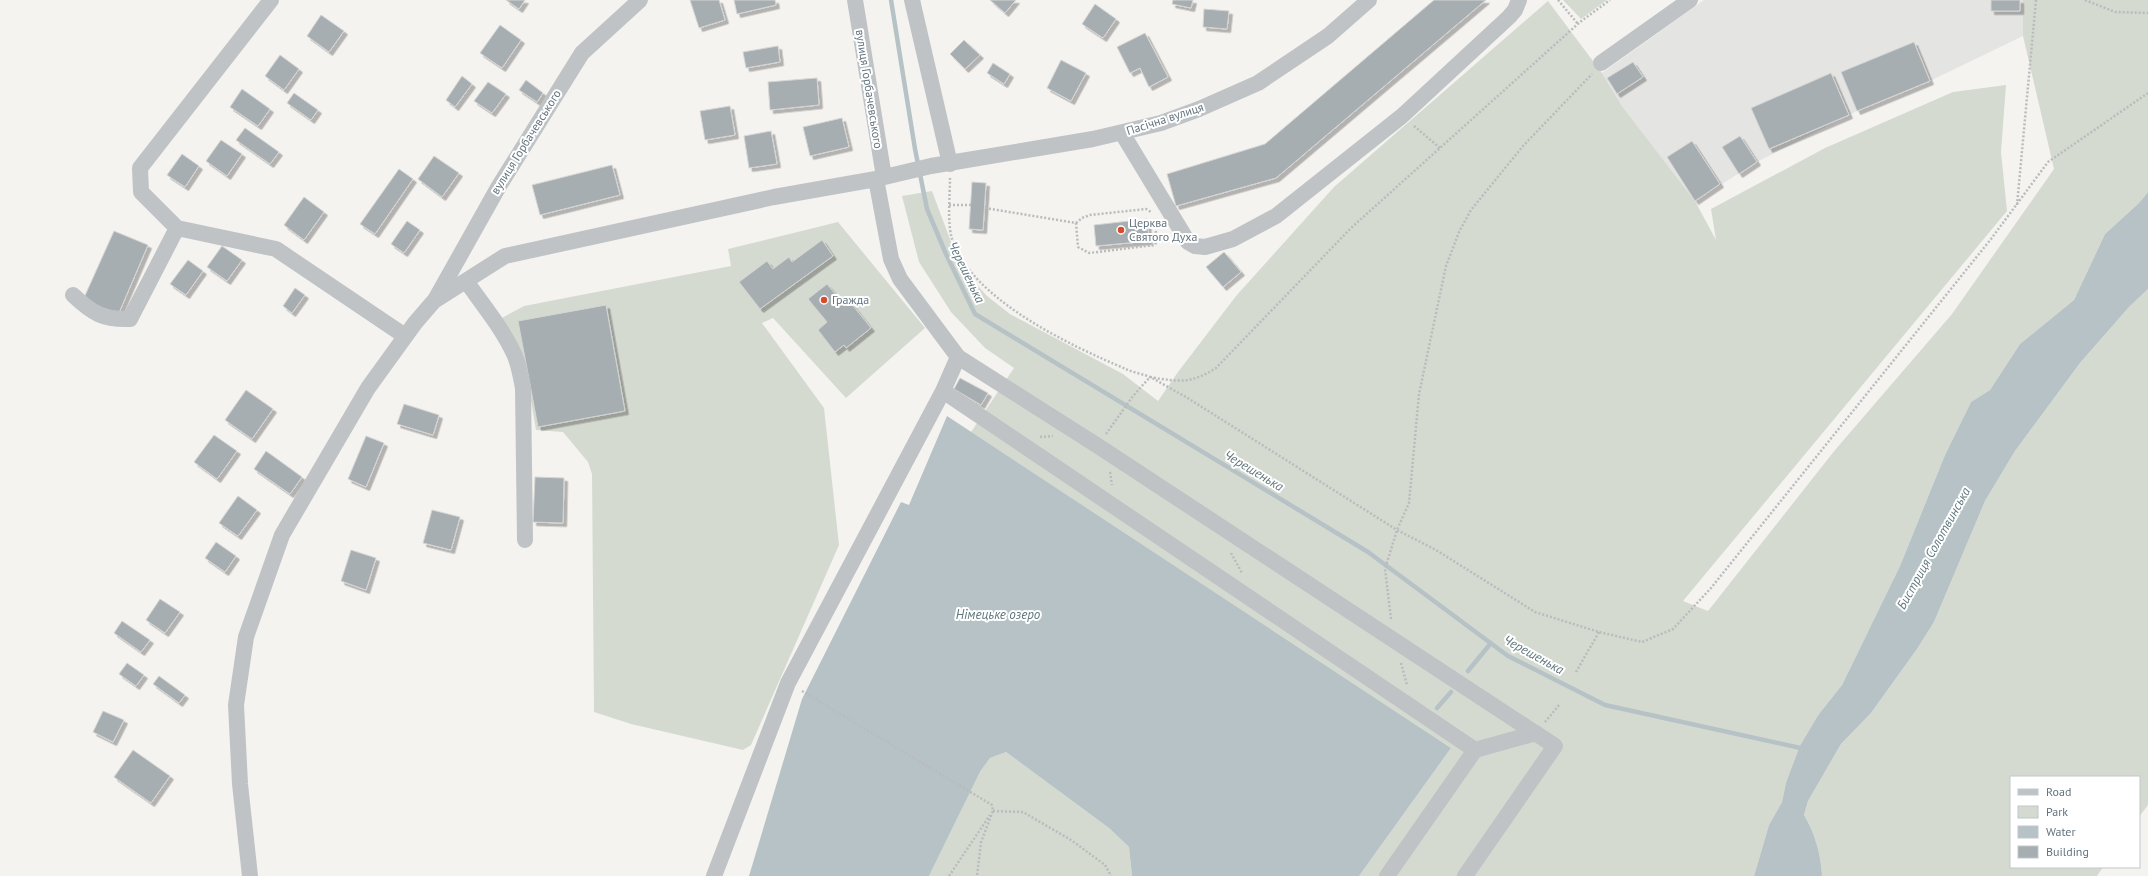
<svg xmlns="http://www.w3.org/2000/svg" width="2148" height="876" viewBox="0 0 2148 876" font-family="'PT Sans',sans-serif">
	<style>
		.built { fill: #e4e5e3 }
		.green { fill: #d5dad1 }
		.water { fill: #b6c2c5 }
		.lines { fill: none; stroke-linecap: round; stroke-linejoin: round }
		.stream { stroke: #b6c2c5; stroke-width: 4.5 }
		.building { fill: #a6aeb2; stroke: #d5d5d3; filter: url(#shadow) }
		.path { stroke: #b9bbbd; stroke-width: 2.5; stroke-dasharray: 2 2; stroke-linecap: butt }
		.minor { stroke: #bfc3c6; stroke-width: 16 }
		.poi-dot { fill: #d74c2c; stroke: #fff; stroke-width: 1.5 }
		.labels { text-anchor: middle; stroke-width: 4; stroke-linejoin: round; paint-order: stroke }
		.street-label { font-size: 12px; fill: #64747f; stroke: #fff }
		.poi-label { font-size: 12px; fill: #64747f; stroke: #fff; text-anchor: start }
		.water-label { font-size: 13px; font-style: italic; fill: #60777d; stroke: #fff }
	</style>
	<defs>
		<filter id="shadow"><feDropShadow dx="3.5" dy="3.5" stdDeviation="0" flood-color="#0004"/></filter>
	</defs>
	<rect width="100%" height="100%" fill="#f4f3f0"/>
	<path class="built" d="M1704,0H2023V36L1930,81L1857,111L1757,162L1695,201L1622,106L1602,73Z"/>
	<path class="green" d="M1563,0H1607L1581,19Z
		M2023,0H2148V192L2139,203L2105,234L2074,300L2020,344L1990,390L1971,402L1945,455L1900,566L1842,685L1819,714L1786,783L1782,802L1769,825L1754,876H1359L1451,748L971,432L1014,368L985,348L951,312L919,262L902,196L932,191L960,266L987,296L1010,314L1123,374L1158,401L1178,372L1236,296L1334,187L1548,1L1602,73L1622,106L1695,201L1716,240L1711,209L1825,148L1953,92L2006,85L2001,152L2007,211L1683,601L1708,611L1835,450L1952,314L2054,169L2023,36Z
		M838,222L925,328L846,398L773,318L762,323L824,408L839,545L751,745L743,750L631,724L594,712L592,474L588,462L563,432L536,430L526,371L498,320L524,306L731,266L728,249Z
		M2148,289V805L2139,817V777H2011V867H2103L2097,876H1822C1821,855 1815,833 1804,815L1808,801L1841,744L1871,713L1917,649L1934,622L1985,501L2015,451L2080,363L2129,307Z
		M1006,752L1109,828L1129,847L1132,876H929L980,772L990,758Z"/>
	<path class="water" d="M2148,192V289L2129,307L2080,363L2015,451L1985,501L1934,622L1917,649L1871,713L1841,744L1808,801L1804,815C1815,833 1821,855 1822,876H1754L1769,825L1782,802L1786,783L1800,746L1819,714L1842,685L1900,566L1945,455L1971,402L1990,390L2020,344L2074,300L2105,234L2139,203Z
		M947,416L1451,748L1359,876H1132L1129,847L1109,828L1006,752L990,758L980,772L929,876H749L802,699L901,502L909,505Z"/>
	<g class="lines">
		<path class="stream" d="M891,0L915,149L927,209L946,254L975,314L1368,552L1508,656L1605,705L1805,749
			M1468,671L1491,643
			M1437,708L1451,692"/>
	</g>
	<path class="building" d="M506,0H525L519,9Z
		M690,0H719L725,20L699,28Z
		M734,0H775L776,5L737,14Z
		M990,0H1016L1005,13Z
		M1173,0H1193L1191,8L1172,4Z
		M1434,0H1486L1276,178L1176,206L1167,174L1265,144Z
		M1991,0H2020V11H1991Z
		M1095,4L1116,19L1103,38L1082,24Z
		M1204,9L1229,11L1227,29L1203,27Z
		M321,15L344,31L329,52L307,36Z
		M500,25L521,40L502,68L480,53Z
		M1145,33L1168,77L1149,87L1140,68L1130,73L1117,47Z
		M964,40L980,55L965,69L950,54Z
		M1914,42L1930,81L1857,111L1841,72Z
		M778,46L780,62L746,68L743,52Z
		M280,55L299,69L284,90L265,76Z
		M1061,60L1086,73L1071,101L1047,88Z
		M1633,62L1643,77L1617,94L1607,78Z
		M993,63L1010,74L1004,84L987,73Z
		M1831,73L1849,115L1769,149L1751,108Z
		M462,76L472,84L455,107L446,100Z
		M817,78L819,105L770,110L768,82Z
		M526,80L543,93L537,102L519,90Z
		M488,82L506,94L492,113L474,101Z
		M242,89L270,109L258,126L230,107Z
		M294,93L318,110L311,120L287,103Z
		M730,106L735,135L705,140L700,111Z
		M842,118L849,147L810,156L803,127Z
		M245,128L279,152L270,164L236,140Z
		M771,131L777,164L749,168L744,136Z
		M1740,136L1757,162L1739,174L1722,147Z
		M221,140L242,154L227,176L206,161Z
		M1692,141L1720,184L1695,201L1667,157Z
		M182,154L199,166L185,187L167,175Z
		M434,156L459,173L442,197L418,179Z
		M612,165L620,195L540,215L532,185Z
		M399,169L413,179L375,234L360,224Z
		M972,182L986,183L983,230L969,229Z
		M304,197L324,212L304,240L284,225Z
		M1147,219L1149,241L1096,246L1094,225Z
		M407,221L420,230L404,253L391,244Z
		M114,231L148,245L118,315L83,300Z
		M822,240L833,256L760,309L739,282L767,261L773,269L789,257L792,262Z
		M222,246L242,260L227,281L207,267Z
		M1224,252L1241,272L1223,287L1206,267Z
		M188,260L203,271L186,295L170,284Z
		M827,284L841,301L846,297L871,328L846,348L844,345L835,352L818,330L827,322L808,299Z
		M295,288L305,295L292,313L283,306Z
		M606,305L625,411L538,427L518,321Z
		M960,378L988,393L981,405L954,389Z
		M246,390L273,409L252,439L225,420Z
		M404,404L439,415L433,435L397,424Z
		M214,435L237,451L217,479L194,462Z
		M366,436L384,443L366,487L348,479Z
		M266,451L302,477L290,494L254,469Z
		M535,477L564,478L563,523L533,522Z
		M238,496L257,510L238,536L219,523Z
		M432,510L460,517L451,550L423,543Z
		M216,542L236,556L225,572L205,558Z
		M351,550L376,558L366,590L341,581Z
		M160,599L180,612L165,633L146,620Z
		M122,621L150,640L141,652L114,633Z
		M127,663L144,675L136,686L119,674Z
		M159,676L185,695L179,703L153,684Z
		M103,711L124,720L113,742L93,732Z
		M133,750L170,776L151,803L114,777Z"/>
	<g class="lines">
		<path class="path" d="M1558,0L1578,24
			M2085,0L2115,12L2148,13
			M1414,126L1440,148
			M950,178C950,196 947,222 952,239C971,299 1071,346 1126,369C1134,373 1144,374 1152,378C1163,384 1175,391 1186,397L1397,530L1436,550L1535,612L1599,632L1642,642L1673,629L1711,588L1991,239L2048,162L2148,93
			M949,205H971
			M2017,205L2036,0
			M985,208L1076,223L1078,247L1089,253L1155,245L1157,240L1154,218
			M1076,223L1082,218L1090,215L1146,209L1151,212
			M1106,434L1133,396L1150,377C1178,382 1191,384 1216,368L1351,228L1580,22L1610,0
			M1040,437L1053,436
			M1110,472L1112,485
			M1231,553L1242,573
			M1391,619L1385,569L1397,530L1409,503L1419,394L1446,266L1459,232L1471,210L1523,146L1592,74
			M1401,663L1407,685
			M1576,672L1599,632
			M802,691L992,805L993,811L981,842L977,876
			M1545,722L1560,704
			M993,811L1023,812L1071,840L1105,865L1111,876
			M949,876L990,815"/>
		<path class="minor" d="M271,0L140,168L141,192L177,228L276,249L405,336
			M855,0L884,177
			M912,0L950,164
			M1601,63L1690,0
			M1122,133L1188,242L1195,246L1205,247L1233,239L1276,216L1402,116L1509,17L1515,10L1519,0
			M876,179L891,259L900,279L958,357
			M466,281C483,305 503,329 515,356C519,366 521,378 523,388L525,540
			M73,295C92,313 103,320 130,319L177,228
			M435,300L499,186L582,53L640,0
			M943,391L1475,750
			M250,876L240,784L236,705L246,637L282,535L368,388L415,323L434,301L505,256L774,197L876,179L931,166L1093,139L1161,123L1199,109L1258,83L1328,36L1369,0
			M714,876L788,683L943,391L958,357L1098,446L1555,746L1465,876
			M1387,876L1475,750L1536,733"/>
	</g>
	<g class="poi-dot">
		<circle cx="1121" cy="230" r="4"/>
		<circle cx="824" cy="300" r="4"/>
	</g>
	<g class="labels">
		<g class="street-label">
			<text transform="translate(869 89) rotate(81)" y="4">вулиця Горбачевського</text>
			<text transform="translate(1165 119) rotate(-18)" y="4">Пасічна вулиця</text>
			<text transform="translate(526 142) rotate(-58)" y="4">вулиця Горбачевського</text>
		</g>
		<g class="poi-label">
			<text x="1129" y="227">Церква<tspan x="1129" dy="14">Святого Духа</tspan></text>
			<text x="832" y="304">Гражда</text>
		</g>
		<g class="water-label">
			<text transform="translate(967 272) rotate(64)" y="5">Черешенька</text>
			<text transform="translate(1254 470) rotate(31)" y="5">Черешенька</text>
			<text transform="translate(1933 548) rotate(-61)" y="5">Бистриця Солотвинська</text>
			<text x="998" y="619">Німецьке озеро</text>
			<text transform="translate(1534 654) rotate(29)" y="5">Черешенька</text>
		</g>
	</g>
	<rect x="2010" y="776" width="130" height="92" fill="#ffffff" stroke="#c1c7cc"/>
	<rect x="2018" y="789" width="20" height="6" fill="#bfc3c6" stroke="#c1c7cc"/>
	<text x="2046" y="796" font-size="12" fill="#64747f">Road</text>
	<rect x="2018" y="806" width="20" height="12" fill="#d5dad1" stroke="#c1c7cc"/>
	<text x="2046" y="816" font-size="12" fill="#64747f">Park</text>
	<rect x="2018" y="826" width="20" height="12" fill="#b6c2c5" stroke="#c1c7cc"/>
	<text x="2046" y="836" font-size="12" fill="#64747f">Water</text>
	<rect x="2018" y="846" width="20" height="12" fill="#a6aeb2" stroke="#c1c7cc"/>
	<text x="2046" y="856" font-size="12" fill="#64747f">Building</text>
</svg>
